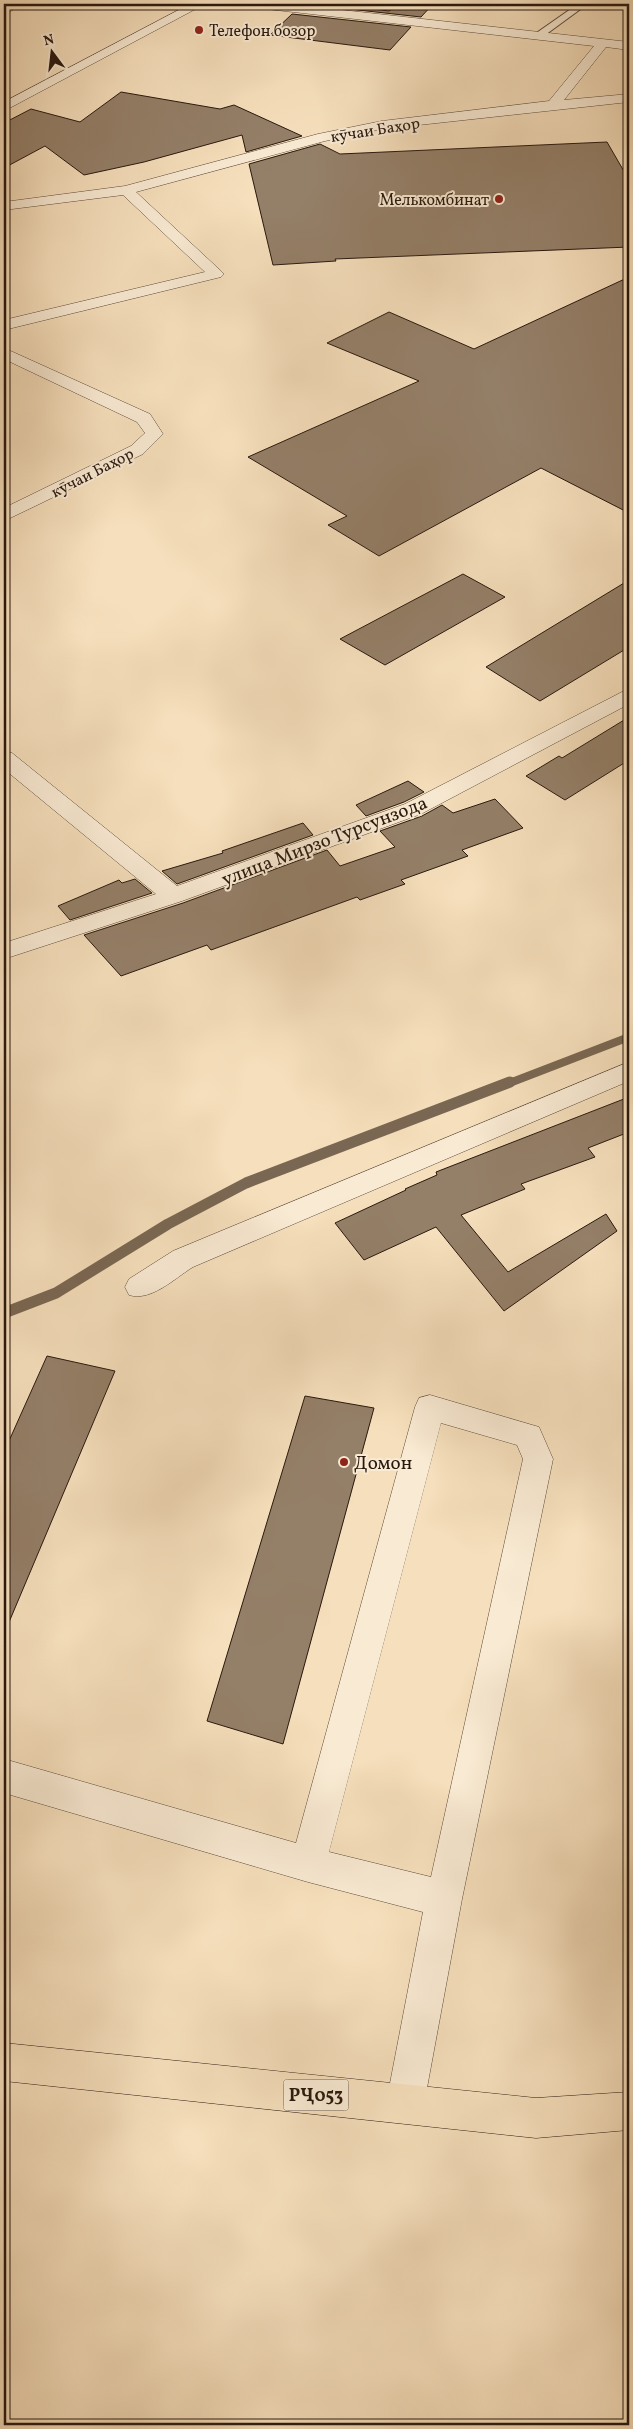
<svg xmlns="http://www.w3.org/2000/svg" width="633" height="2429" viewBox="0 0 633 2429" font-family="Vollkorn,serif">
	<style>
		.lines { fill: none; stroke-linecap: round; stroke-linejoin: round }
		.stream-far1 { stroke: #7a6753; stroke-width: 8 }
		.stream { stroke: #7a6753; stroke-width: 11 }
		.building { fill: #947f68; stroke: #29180e }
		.lane-casing { stroke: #5c4a3a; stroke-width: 2 }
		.street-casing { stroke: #5c4a3a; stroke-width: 1 }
		.primary-casing { stroke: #29180e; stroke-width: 1 }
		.lane { fill: #f9ead3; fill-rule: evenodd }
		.street { fill: #f9ead3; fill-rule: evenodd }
		.primary { fill: #f6dfbc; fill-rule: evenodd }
		.poi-dot { fill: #8f2418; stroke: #f9ead3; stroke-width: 2 }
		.labels { text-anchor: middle; stroke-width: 4; stroke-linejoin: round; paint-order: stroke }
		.far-poi-label { font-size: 16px; fill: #29180e; stroke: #f9ead3; text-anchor: start }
		.far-street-label { font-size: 16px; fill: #29180e; stroke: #f9ead3 }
		.shield { fill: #f9ead3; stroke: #675749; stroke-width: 1 }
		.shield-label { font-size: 18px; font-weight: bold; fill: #29180e }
		.street-label { font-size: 19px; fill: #29180e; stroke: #f9ead3 }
		.poi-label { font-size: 19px; fill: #29180e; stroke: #f9ead3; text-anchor: start }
	</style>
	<rect width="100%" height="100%" fill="#f6dfbc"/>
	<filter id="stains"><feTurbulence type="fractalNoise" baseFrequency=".004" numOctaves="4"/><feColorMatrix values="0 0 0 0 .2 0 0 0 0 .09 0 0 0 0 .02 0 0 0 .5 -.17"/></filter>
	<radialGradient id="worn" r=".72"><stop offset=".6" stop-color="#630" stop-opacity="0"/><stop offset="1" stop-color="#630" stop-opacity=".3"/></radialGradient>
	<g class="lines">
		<path class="stream-far1" d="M507,1084L629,1037"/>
		<path class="stream" d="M4,1313L56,1293L168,1224L246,1183L510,1082"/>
	</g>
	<path class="building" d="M335,4L389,11L399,4H433L421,17L331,7Z
		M292,14L411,27L390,50L270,35Z
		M121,92L220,109L234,105L302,136L246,152L242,135L144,162L84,175L45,146L4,168V123L31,109L80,122Z
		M607,142L629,180V247L335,259L336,261L273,265L249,164L320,144L340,154Z
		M629,277V513L541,468L379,556L328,525L347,516L248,457L419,381L327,343L389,312L474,349Z
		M463,574L505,597L385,665L340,639Z
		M629,580V647L540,701L486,667Z
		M629,717V760L565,800L526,776L559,756L562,758Z
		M408,781L424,792L404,802L366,816L356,805Z
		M495,799L523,828L462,850L468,856L401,880L405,884L360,900L357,897L211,950L207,945L121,976L84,935L183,903L327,850L340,866L395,847L380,831L422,816L442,805L453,813Z
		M303,823L313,835L177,884L162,871L223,853L222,851Z
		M135,879L152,893L70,920L58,906L119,880L122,883Z
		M629,1097V1132L588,1148L595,1157L521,1184L525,1189L461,1215L508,1272L606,1214L617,1231L504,1311L436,1227L364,1260L335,1223L406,1190L405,1189L437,1175L436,1172Z
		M47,1356L115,1371L4,1634V1452Z
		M305,1396L374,1408L283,1744L207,1721Z"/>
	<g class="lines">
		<g class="lane-casing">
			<path id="lane" d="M575,6L582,8L541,38H535V34Z"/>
		</g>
		<g class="street-casing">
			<path id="street" d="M8,4H23L4,15V6Z
				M190,4H205L4,111V102Z
				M252,4H288L629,42V50L606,47L564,100L629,94V102L382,129L325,141L136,192L221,271L224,274L221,277L4,330V320L205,272L123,195L4,210V202L125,186L318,134L382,121L549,101L594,46L258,8Z
				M4,348L150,414L163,434L143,454L4,521V508L131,446L145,433L137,422L4,359Z
				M629,690V704L421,814L182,901L4,959V943L156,894L4,769V752L12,753L177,886L405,804L622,692Z
				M629,1062V1081L193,1267C175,1278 151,1302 129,1295L125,1287L129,1279L173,1251Z
				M430,1395L539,1427L553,1459L462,1899L424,2104L419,2118L405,2123L391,2118L386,2104L423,1912L308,1882L4,1793V1759L296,1843L415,1407L419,1398ZM441,1423L517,1445L523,1459L431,1877L329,1852Z"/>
		</g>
		<g class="primary-casing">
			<path id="primary" d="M4,2043L536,2098L629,2092V2130L536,2138L4,2081Z"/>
		</g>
		<use href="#lane" class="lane"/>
		<use href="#street" class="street"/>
		<use href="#primary" class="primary"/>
	</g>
	<g class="poi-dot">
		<circle cx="199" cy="30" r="5"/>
		<circle cx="499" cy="199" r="5"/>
		<circle cx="344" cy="1462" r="5"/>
	</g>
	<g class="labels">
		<g class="far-poi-label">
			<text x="209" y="36">Телефон бозор</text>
			<text x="489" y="205" text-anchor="end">Мелькомбинат</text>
		</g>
		<g class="far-street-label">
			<text transform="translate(375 129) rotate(-9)" y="6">кӯчаи Баҳор</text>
			<text transform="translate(92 472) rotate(-27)" y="6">кӯчаи Баҳор</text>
		</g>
		<rect class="shield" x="283.5" y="2079.5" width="65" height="31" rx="4"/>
		<g class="shield-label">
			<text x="316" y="2101">РҶ053</text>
		</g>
		<g class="street-label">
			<text transform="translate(324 840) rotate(-21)" y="7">улица Мирзо Турсунзода</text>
		</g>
		<g class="poi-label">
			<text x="354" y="1469">Домон</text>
		</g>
	</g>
	<rect width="633" height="2429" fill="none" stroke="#f6dfbc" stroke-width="20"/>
	<rect x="5" y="5" width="623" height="2419" fill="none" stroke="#29180e" stroke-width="2.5"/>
	<rect x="10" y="10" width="613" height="2409" fill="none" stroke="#29180e"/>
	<g transform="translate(52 52) rotate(345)" stroke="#f9ead3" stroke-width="4" paint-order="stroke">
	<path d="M0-4L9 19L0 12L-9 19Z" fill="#29180e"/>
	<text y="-8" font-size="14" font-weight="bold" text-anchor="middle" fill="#29180e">N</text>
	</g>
	<rect width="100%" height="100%" filter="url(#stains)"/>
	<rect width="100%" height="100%" fill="url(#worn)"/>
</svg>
